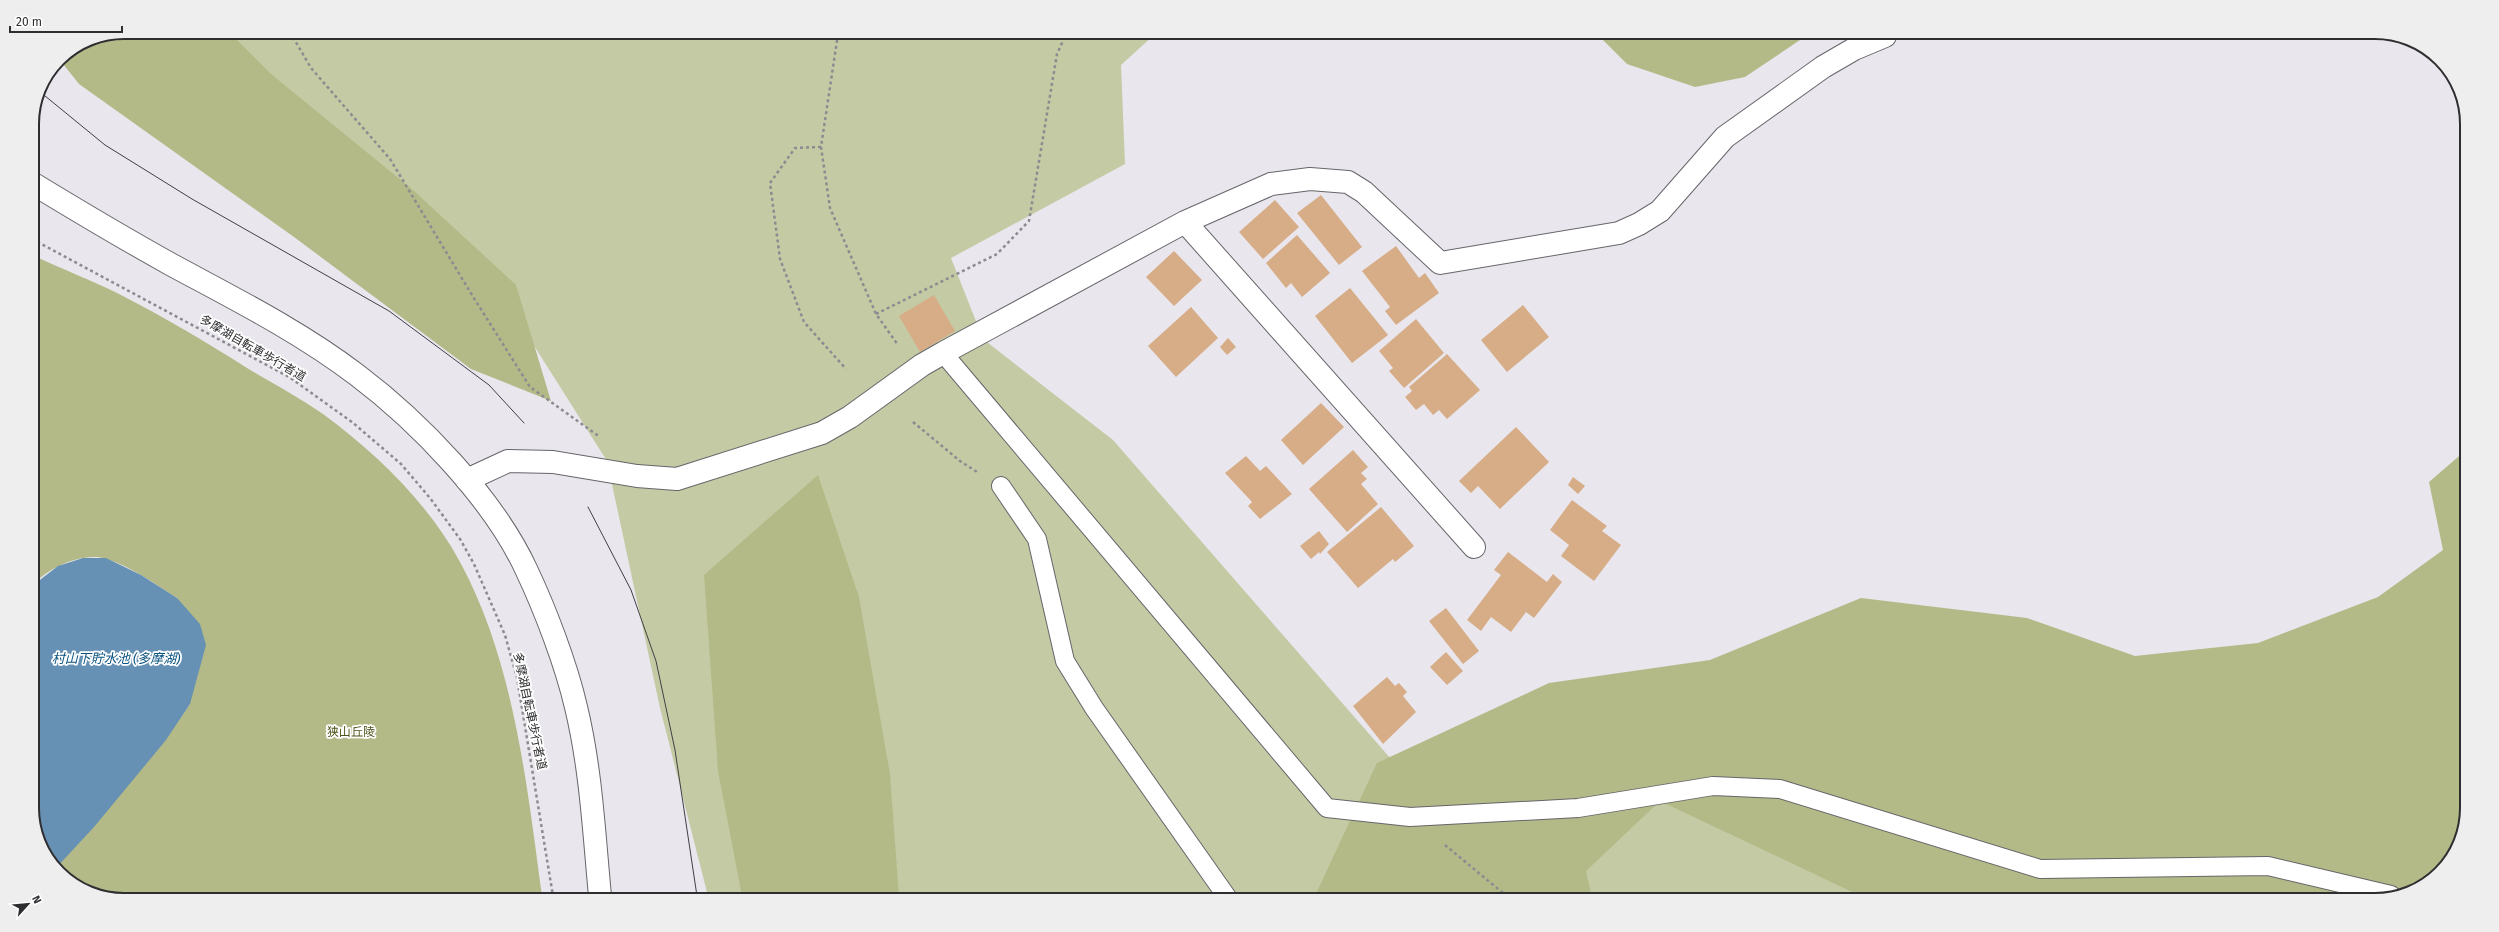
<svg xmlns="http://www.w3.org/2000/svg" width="2499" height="932" viewBox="0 0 2499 932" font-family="'Fira Sans','Noto Sans JP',sans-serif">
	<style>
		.green { fill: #c4caa4 }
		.forest { fill: #b3ba87 }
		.water { fill: #6791b4 }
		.building { fill: #d6ad87 }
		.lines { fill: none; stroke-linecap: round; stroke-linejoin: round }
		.service-casing { stroke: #67656a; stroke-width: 20 }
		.minor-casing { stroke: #67656a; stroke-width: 24 }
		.tertiary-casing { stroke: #67656a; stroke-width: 24 }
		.path { stroke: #8d8b90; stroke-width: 2.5; stroke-dasharray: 3 3; stroke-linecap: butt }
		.service { stroke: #fff; stroke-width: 18 }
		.minor { stroke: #fff; stroke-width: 22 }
		.tertiary { stroke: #fff; stroke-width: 22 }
		.tram { stroke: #414044; stroke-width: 1 }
		.labels { text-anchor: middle; stroke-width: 3.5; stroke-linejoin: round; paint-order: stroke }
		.street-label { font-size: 12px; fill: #2e2d30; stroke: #fff }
		.park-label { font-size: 12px; fill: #4e541a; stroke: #fff }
		.water-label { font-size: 13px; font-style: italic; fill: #085280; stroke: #fff }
		.rim { fill: none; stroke: #2e2d30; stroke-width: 2 }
	</style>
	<rect width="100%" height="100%" fill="#e9e6ed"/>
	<path class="green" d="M124,32L1155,34L1121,65L1125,164L951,258L983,339L1113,440L1391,759L1570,756L1964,899L708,896L660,708L607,461L519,322Z"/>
	<path class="forest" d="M124,32H229L271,74L413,190L516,285L551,401L471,369L294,237L79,84L59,59L89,39Z
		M1598,35L1806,36L1745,77L1695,87L1627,64Z
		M32,255C61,269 92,280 121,295C164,317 206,342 247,368C272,383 299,397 323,414C376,453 429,504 460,562C514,661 527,786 542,896L94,895L56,868C102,813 150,763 190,704L177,598C155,584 132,567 107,559C83,551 47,568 32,586Z
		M2465,451L2462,838L2426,884L2375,900L1867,899L1660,801L1586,871L1592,898H1314L1377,763L1549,683L1710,660L1861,598L2027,618L2135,656L2258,643L2378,597L2443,550L2429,482Z
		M818,475L859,597L890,774L899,897L742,896L718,771L704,575Z"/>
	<path class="water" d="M83,558H106L141,575L177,598L200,624L206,645L190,704L166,740L94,827L56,868L51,864L32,814V586L58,566Z"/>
	<path class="building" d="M1321,195L1362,247L1339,265L1297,213Z
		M1275,200L1299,227L1263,259L1239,232Z
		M1297,235L1330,273L1302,297L1291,283L1286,288L1266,263Z
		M1396,246L1419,278L1425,273L1439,293L1396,325L1385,311L1390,307L1362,271Z
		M1174,251L1202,280L1174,306L1146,277Z
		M1350,288L1388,335L1352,363L1315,316Z
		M934,295L955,331L920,352L899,316Z
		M1523,305L1549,337L1507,372L1481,340Z
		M1191,307L1218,338L1176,377L1148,346Z
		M1416,319L1444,353L1404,388L1389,371L1393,368L1379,351Z
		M1228,338L1236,347L1227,355L1220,347Z
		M1447,354L1480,390L1447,419L1439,410L1433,415L1424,404L1416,410L1405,397L1412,391L1409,387Z
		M1321,403L1344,427L1303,465L1281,440Z
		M1516,427L1549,462L1500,509L1478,486L1471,493L1459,481Z
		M1353,450L1368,467L1361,473L1367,479L1361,484L1378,504L1347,532L1309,489Z
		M1246,456L1260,471L1266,466L1292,494L1260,519L1248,506L1252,502L1225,473Z
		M1573,477L1585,486L1578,494L1568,485Z
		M1572,500L1607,526L1602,531L1621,545L1594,581L1561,556L1569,545L1550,530Z
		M1381,507L1414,546L1395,562L1393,559L1358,588L1327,552Z
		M1319,531L1329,544L1320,554L1319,552L1311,559L1300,546Z
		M1508,552L1547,582L1553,574L1562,582L1534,618L1526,612L1511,632L1491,617L1481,631L1467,620L1501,575L1494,570Z
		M1446,608L1479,651L1463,664L1429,621Z
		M1446,652L1463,671L1447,685L1430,667Z
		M1387,677L1395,686L1399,683L1407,692L1403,696L1416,712L1383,744L1353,706Z"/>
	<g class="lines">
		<g class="service-casing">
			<path id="service" d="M943,353L1327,808L1410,817L1578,808L1713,786L1780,789L2040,869L2268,866L2391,895
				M1001,486L1037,539L1065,661L1094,708L1227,897"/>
		</g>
		<g class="minor-casing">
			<path id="minor" d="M1185,222L1474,547
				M467,480L508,461L553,462L637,476L677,479L822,433L850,417L922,365L943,353L1185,222L1271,184L1310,179L1348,182L1364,192L1440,263L1619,233L1639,224L1660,211L1725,137L1823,67L1854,49L1885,36"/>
		</g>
		<g class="tertiary-casing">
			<path id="tertiary" d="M32,183C78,211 125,239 172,265C235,299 299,331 357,375C418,421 493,498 526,569C545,609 566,664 576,707C591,769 594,833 600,896"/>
		</g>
		<path class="path" d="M290,32L311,68L390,159L472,295L530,387L600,437
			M838,34L821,147L830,208L876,314L898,345
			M821,147L795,148L770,183L780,259L804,322L846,369
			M32,239L289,377L352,422L401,464L430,498L460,539L474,564L505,635L517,678L553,896
			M876,314L997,254L1029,221L1057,54L1066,34
			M913,422L960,461L977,472
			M1445,845L1509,898"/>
		<use href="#service" class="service"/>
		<use href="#minor" class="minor"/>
		<use href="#tertiary" class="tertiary"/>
		<path class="tram" d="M39,91L105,145L192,199L389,311L489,385L524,423
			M588,507L631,590L656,661L675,750L697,896"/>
	</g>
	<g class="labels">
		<g class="street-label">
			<text transform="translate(253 348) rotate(30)" y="4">多摩湖自転車歩行者道</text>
			<text transform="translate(530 711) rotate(78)" y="4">多摩湖自転車歩行者道</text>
		</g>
		<g class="park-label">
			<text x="351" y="736">狭山丘陵</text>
		</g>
		<g class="water-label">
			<text x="116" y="663">村山下貯水池 (多摩湖)</text>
		</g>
	</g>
	<path d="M0 0H2499V932H0ZM124 39H2375A85 85 0 0 1 2460 124V808A85 85 0 0 1 2375 893H124A85 85 0 0 1 39 808V124A85 85 0 0 1 124 39Z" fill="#eee" fill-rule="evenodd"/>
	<path class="rim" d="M124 39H2375A85 85 0 0 1 2460 124V808A85 85 0 0 1 2375 893H124A85 85 0 0 1 39 808V124A85 85 0 0 1 124 39Z"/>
	<g transform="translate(28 904) rotate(63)" stroke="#ffffff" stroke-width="3" paint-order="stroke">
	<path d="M0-3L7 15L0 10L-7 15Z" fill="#2e2d30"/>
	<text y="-6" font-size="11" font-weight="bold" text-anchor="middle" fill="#2e2d30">N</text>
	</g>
	<path d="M10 26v6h112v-6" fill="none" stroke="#2e2d30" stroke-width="2"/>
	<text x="16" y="26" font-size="12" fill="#2e2d30" stroke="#ffffff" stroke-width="3" paint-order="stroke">20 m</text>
</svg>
